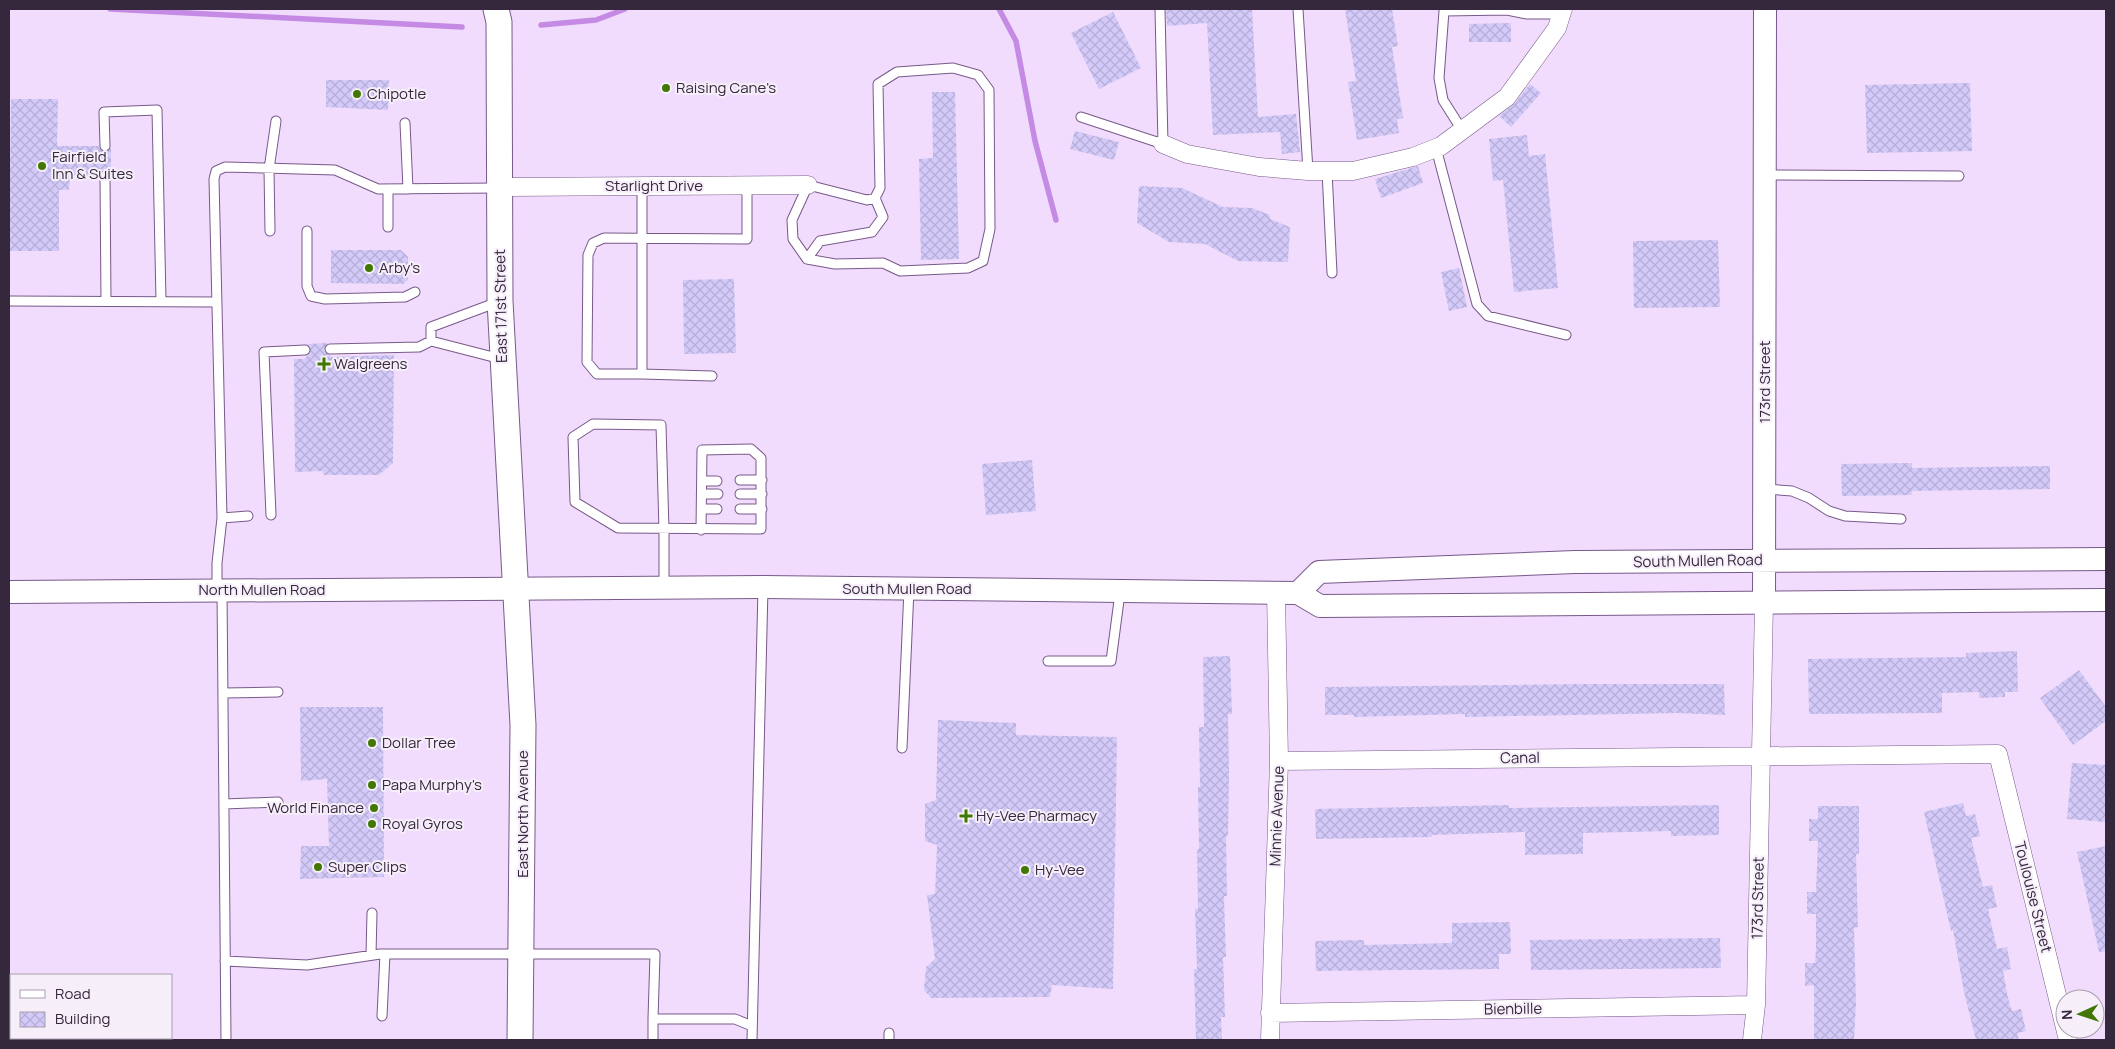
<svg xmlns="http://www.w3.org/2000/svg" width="2115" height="1049" viewBox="0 0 2115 1049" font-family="Manrope,sans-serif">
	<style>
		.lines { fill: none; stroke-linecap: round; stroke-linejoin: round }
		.stream { stroke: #c58ae3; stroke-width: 5.5 }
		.building { fill: url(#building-cross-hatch) }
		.service-casing { stroke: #785988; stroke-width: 11 }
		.minor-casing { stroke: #785988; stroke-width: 19 }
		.tertiary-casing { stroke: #785988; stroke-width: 24 }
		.secondary-casing { stroke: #785988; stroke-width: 27 }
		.service { stroke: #fff; stroke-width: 9 }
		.minor { stroke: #fff; stroke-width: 18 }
		.tertiary { stroke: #fff; stroke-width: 22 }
		.secondary { stroke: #fff; stroke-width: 25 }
		.poi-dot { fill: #427703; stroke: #f6effa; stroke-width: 2 }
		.labels { text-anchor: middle; stroke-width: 4; stroke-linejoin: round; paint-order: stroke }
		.poi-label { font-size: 15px; fill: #35273c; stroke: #f6effa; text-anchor: start }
		.street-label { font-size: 15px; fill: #35273c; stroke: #f6effa }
	</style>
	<defs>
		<pattern id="building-cross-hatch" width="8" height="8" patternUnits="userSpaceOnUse" patternTransform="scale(1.25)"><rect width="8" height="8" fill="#d3caf9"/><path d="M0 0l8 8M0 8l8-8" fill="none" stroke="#b6aed6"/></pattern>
	</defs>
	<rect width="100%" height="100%" fill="#f1dcfd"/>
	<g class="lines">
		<path class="stream" d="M110,9L462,27
			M999,9L1016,41L1035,141L1056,220
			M541,25L596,20L625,9"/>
	</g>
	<path class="building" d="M1166,9H1252L1258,117L1296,114L1300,152L1282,154L1280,132L1213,135L1207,23L1167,26Z
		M1345,9H1392L1398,46L1392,47L1403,118L1397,119L1399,133L1357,140L1348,82L1356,81Z
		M1113,12L1141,68L1099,89L1071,33Z
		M1511,23V42H1469V24Z
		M326,80H389L388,110L326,107Z
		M1970,83L1972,151L1867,153L1865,85Z
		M1530,84L1541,93L1511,127L1499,116L1515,103Z
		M932,92H955L959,259L921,260L919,159L933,158Z
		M11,99H58L57,146H99L105,152L111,148V174L104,170L99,176H70L69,190H59V251H9Z
		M1075,131L1119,142L1114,160L1070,149Z
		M1527,135L1529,156L1545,154L1558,288L1514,292L1503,180L1493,181L1489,139Z
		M1418,166L1423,183L1381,198L1375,179Z
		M1139,186L1182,188L1223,207L1252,208L1270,215V219L1290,227L1288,262L1238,261L1205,244L1169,242L1137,223Z
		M1718,240L1720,307L1634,308L1633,241Z
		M331,250H401L408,257V280L403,284L331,283Z
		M1459,268L1467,307L1449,311L1441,272Z
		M734,279L736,353L684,354L683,280Z
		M327,343L324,350L331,357L394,355L393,463L379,475H324L323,471L295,472L294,359H304L310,353V347L307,344Z
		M1032,460L1036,511L986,515L982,464Z
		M1912,463V468L2050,466V489L1911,491L1912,495L1842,496L1841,464Z
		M2017,651L2018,692H2005V697L1979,698V692L1942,693V713L1809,714L1808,659L1966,657V653Z
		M1230,656L1232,714H1228L1229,775L1228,836H1226L1227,896H1224L1226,957H1223L1225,1017H1221L1222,1040H1196L1194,969H1197L1195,909H1198L1197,849H1199L1198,787H1200L1199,727H1204L1203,657Z
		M2079,670L2106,707V721L2073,745L2040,698Z
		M1583,684H1724L1725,715L1677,713L1465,717V714L1354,717V715H1325V687Z
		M300,707H383L384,877L300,879L301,846H329L327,779L301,781Z
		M938,720L1016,723V735L1117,737L1113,989L1052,985L1050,997L931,998L924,990L926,967L935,959L927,895L935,894L937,845L925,841V804L936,800Z
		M2072,763L2106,765V822L2067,819Z
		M1963,803L1966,816L1975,814L1980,836L1971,838L1983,887L1992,885L1997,907L1988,909L1997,949L2007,947L2011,969L2003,971L2008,998L2012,1011L2021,1009L2026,1031L2017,1033L2019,1040H1976L1964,992L1953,930L1951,931L1924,812Z
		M1509,805V808L1719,805V835L1671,836V831L1583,833V854L1525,855V832L1432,835V837L1316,839L1315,809Z
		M1818,806H1859V854H1856L1858,927L1854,928L1856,1003L1854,1040H1814V985L1805,986V963H1815L1816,950V914H1807V892H1816L1818,841H1809V819H1818Z
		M2106,846V951L2099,952L2077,852Z
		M1510,922L1511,954H1499V969L1316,971L1315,941L1364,940V945L1452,943V923Z
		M1720,938L1721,968L1531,970L1530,940Z"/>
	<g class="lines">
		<g class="service-casing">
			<path id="service" d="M1298,9L1308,171
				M953,68L978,75L989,90L990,229L983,261L968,268L900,271L883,263L835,264L807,259L793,239L792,220L808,185L867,200L875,198L880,188L878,84L897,72Z
				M1081,117L1163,144L1160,9
				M405,123L408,189
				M1462,130L1443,100L1439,78L1444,11L1507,10L1527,14H1562
				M105,146L104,112L157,110L161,301
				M1436,148L1477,304L1488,316L1566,335
				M1327,171L1332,273
				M1765,175L1959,176
				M105,176L106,301
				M642,186V374H597L587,362L588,255L593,243L604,238L747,239V185
				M388,189V227
				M270,231L269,169L276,121
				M307,231V286L311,296L325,299L405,297L415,292
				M807,259L820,241L872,232L883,217L875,198
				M9,301L216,302
				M431,341V327L498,302
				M330,349L419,347L431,341L501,359
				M642,374L712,376
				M740,480H762
				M702,481H717
				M1766,489L1792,491L1809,498L1829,511L1845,516L1901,519
				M702,494H718
				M740,494H762
				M702,509H717
				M740,509H762
				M271,515L264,352L305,350
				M222,518L214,179L216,171L225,167L335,170L378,189L498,188
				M664,588V530L661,425L593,424L573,437L575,502L618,528L761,529V458L751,449L702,450L701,530
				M217,591V563L222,518L248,516
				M222,591L226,1040
				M1048,661H1111L1120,593
				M223,693L278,692
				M902,748L909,589
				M224,804L278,802
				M371,955L372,913
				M225,961L307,965L380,954H655L653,1019
				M382,1016L385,954
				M653,1040V1019H735L752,1026
				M752,1040L763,588
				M889,1040V1033"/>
		</g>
		<g class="minor-casing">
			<path id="minor" d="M1163,144L1187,154L1259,167L1308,171H1353L1413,157L1441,146L1507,97L1557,28L1563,9
				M501,187L808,185
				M1279,761L1998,754L2068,1040
				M1270,1013L1756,1005
				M1270,1040L1279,761L1276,592
				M1752,1040L1756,1005L1764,603"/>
		</g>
		<g class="tertiary-casing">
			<path id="tertiary" d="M9,592L763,587L1298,593L1320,606L2106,600
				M1298,593L1319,572L1575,562L2106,559
				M1764,603L1765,9"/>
		</g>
		<g class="secondary-casing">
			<path id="secondary" d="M496,9L499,22L500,301L523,725L520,1040"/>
		</g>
		<use href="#service" class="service"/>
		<use href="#minor" class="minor"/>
		<use href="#tertiary" class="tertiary"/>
		<use href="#secondary" class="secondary"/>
	</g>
	<g class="poi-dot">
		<circle cx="666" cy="88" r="5"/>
		<circle cx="357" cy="94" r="5"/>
		<circle cx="42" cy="166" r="5"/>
		<circle cx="369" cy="268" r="5"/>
		<path d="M321.5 356.5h5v5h5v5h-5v5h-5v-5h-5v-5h5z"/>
		<circle cx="372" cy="743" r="5"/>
		<circle cx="372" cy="785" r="5"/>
		<circle cx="374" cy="808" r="5"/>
		<path d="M963.5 808.5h5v5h5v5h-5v5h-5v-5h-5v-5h5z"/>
		<circle cx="372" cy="824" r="5"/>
		<circle cx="318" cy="867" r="5"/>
		<circle cx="1025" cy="870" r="5"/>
	</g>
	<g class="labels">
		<g class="poi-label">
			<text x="676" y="93">Raising Cane's</text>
			<text x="367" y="99">Chipotle</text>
			<text x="52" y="162">Fairfield<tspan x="52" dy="17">Inn &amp; Suites</tspan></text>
			<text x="379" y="273">Arby's</text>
			<text x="334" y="369">Walgreens</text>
			<text x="382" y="748">Dollar Tree</text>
			<text x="382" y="790">Papa Murphy's</text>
			<text x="364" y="813" text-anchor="end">World Finance</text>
			<text x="976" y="821">Hy-Vee Pharmacy</text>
			<text x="382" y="829">Royal Gyros</text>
			<text x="328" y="872">Super Clips</text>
			<text x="1035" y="875">Hy-Vee</text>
		</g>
		<g class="street-label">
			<text x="654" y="191">Starlight Drive</text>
			<text transform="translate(501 306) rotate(-91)" y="5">East 171st Street</text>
			<text transform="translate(1765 382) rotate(-90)" y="5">173rd Street</text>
			<text transform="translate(1698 561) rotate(-1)" y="5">South Mullen Road</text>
			<text x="907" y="594">South Mullen Road</text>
			<text x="262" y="595">North Mullen Road</text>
			<text transform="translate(1520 758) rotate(-1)" y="5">Canal</text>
			<text transform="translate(523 814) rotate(-90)" y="5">East North Avenue</text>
			<text transform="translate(1277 816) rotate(-88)" y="5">Minnie Avenue</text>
			<text transform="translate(2033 897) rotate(76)" y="5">Toulouise Street</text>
			<text transform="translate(1758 898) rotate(-89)" y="5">173rd Street</text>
			<text transform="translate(1513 1009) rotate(-1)" y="5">Bienbille</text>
		</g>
	</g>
	<rect width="2115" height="1049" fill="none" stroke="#35273c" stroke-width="20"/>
	<rect x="10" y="974" width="162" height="65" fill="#f6effa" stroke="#a99fae"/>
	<rect x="20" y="990" width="25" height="8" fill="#ffffff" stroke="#a99fae"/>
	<text x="55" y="999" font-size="15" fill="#35273c">Road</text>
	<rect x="20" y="1012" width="25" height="15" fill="url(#building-cross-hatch)" stroke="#a99fae"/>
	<text x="55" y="1024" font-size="15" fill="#35273c">Building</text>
	<g transform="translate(2080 1014) rotate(267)"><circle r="24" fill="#f6effa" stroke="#a99fae"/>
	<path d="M0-4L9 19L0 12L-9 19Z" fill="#427703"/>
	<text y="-8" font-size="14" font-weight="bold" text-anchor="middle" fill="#35273c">N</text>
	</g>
</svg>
